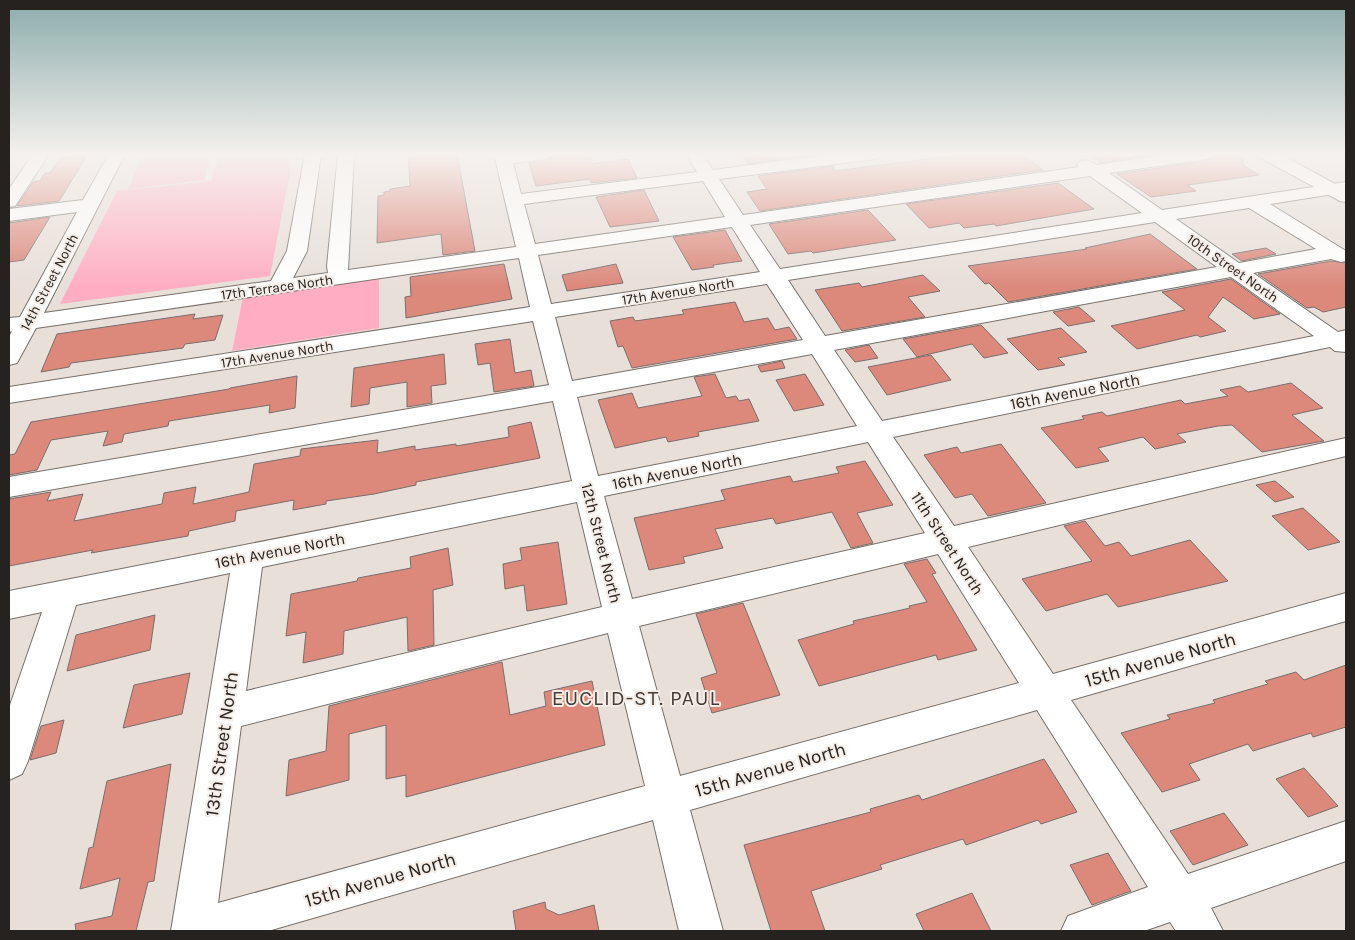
<svg xmlns="http://www.w3.org/2000/svg" width="1355" height="940" viewBox="0 0 1355 940" font-family="Karla,sans-serif">
	<style>
		.green { fill: #ffadc2 }
		.building { fill: #dc897c; stroke: #796e6d }
		.lines { fill: none; stroke-linecap: round; stroke-linejoin: round }
		.minor-casing { stroke: #78706a; stroke-width: 2 }
		.major-casing { stroke: #78706a; stroke-width: 2 }
		.minor { fill: #fff; fill-rule: evenodd }
		.major { fill: #fff; fill-rule: evenodd }
		.labels { text-anchor: middle; stroke-width: 4; stroke-linejoin: round; paint-order: stroke }
		.far-street-label { font-size: 14px; fill: #252220; stroke: #f6ece6 }
		.street-label { font-size: 16px; fill: #252220; stroke: #f6ece6 }
		.near-street-label { font-size: 19px; fill: #252220; stroke: #f6ece6 }
		.near-neighbourhood-label { font-size: 21px; letter-spacing: 1px; fill: #433c37; stroke: #f6ece6 }
	</style>
	<rect width="100%" height="100%" fill="#e8dfd9"/>
	<path class="green" d="M181,154H212L204,180L128,189L142,158Z
		M220,154H290V172L270,276L60,304L117,191L211,181Z
		M379,278V328L232,351L243,297Z"/>
	<path class="building" d="M88,154L59,201L17,206L33,182L40,181L45,173H50L61,157Z
		M408,154H457L475,251L443,255L441,234L377,243L378,196L384,195V192L390,191V189L410,186Z
		M556,154H590L591,164L628,159L637,178L591,183L590,179L536,186L529,163L546,161Z
		M741,154H819L748,164Z
		M967,154H1022L1043,170L760,211L747,192L767,189L758,176L834,166V171Z
		M1089,154H1156L1101,163Z
		M1217,154H1242L1243,165L1259,175L1187,185L1196,191L1151,197L1117,174L1207,161Z
		M1058,183L1094,209L996,226L994,224L964,228L959,223L929,228L906,204Z
		M644,190L659,221L610,227L596,197Z
		M868,210L896,240L813,253L811,251L788,254L769,224Z
		M50,217L24,260L9,262V223Z
		M725,230L742,261L713,265L714,267L692,270L673,237Z
		M1150,234L1197,269L1008,302L989,283L985,284L968,266L1087,249L1085,248Z
		M1266,248L1276,254L1242,261L1232,254Z
		M1331,261L1346,263V307L1323,312L1314,307L1307,308L1258,274Z
		M504,264L512,299L406,318L405,297L411,296L410,277Z
		M616,264L623,283L567,291L562,275Z
		M923,275L940,291L908,297L925,317L842,331L815,290L859,283L862,287Z
		M1231,279L1280,314L1254,319L1223,297L1208,317L1226,331L1200,337L1197,335L1137,349L1111,326L1185,310L1162,292Z
		M735,302L744,322L768,318L775,330L789,327L797,339L632,368L623,346L618,347L610,321L633,317L635,321L684,314L682,310Z
		M1079,307L1095,321L1068,326L1053,312Z
		M195,314L193,319L223,315L215,340L185,344L183,348L71,363L69,367L41,372L57,334Z
		M981,325L1008,353L984,358L972,344L917,357L903,339Z
		M1061,328L1087,352L1058,358L1065,365L1038,370L1007,339Z
		M510,339L515,373L531,370L534,386L494,392L490,363L478,365L475,344Z
		M869,345L878,358L855,362L845,350Z
		M444,354L446,384L431,386L432,403L407,407V382L370,388L369,404L351,407L354,368Z
		M931,355L951,380L887,395L868,367Z
		M782,361L785,368L761,372L758,366Z
		M715,374L726,398L736,396L739,401L749,399L759,421L698,432L699,436L668,442L666,437L615,448L598,400L632,393L638,408L702,396L694,377Z
		M805,374L824,405L794,411L776,380Z
		M297,376L295,408L269,413L270,405L169,421L168,426L124,434L122,442L103,446L108,431L51,440L37,470L9,475V455L15,454L31,422L229,389L230,388Z
		M1291,383L1323,408L1292,415L1324,441L1262,452L1232,425L1218,426L1177,434L1186,442L1155,449L1143,437L1098,448L1109,461L1076,468L1041,428L1084,419L1082,416L1102,412L1107,416L1181,400L1185,404L1228,396L1220,390L1240,386L1248,392Z
		M531,422L540,458L416,482V485L374,494L326,501V504L293,510L294,500L236,511L235,521L189,531L188,536L91,553L93,550L9,566V499L51,492L47,501L83,494L74,521L162,504L164,493L196,487L193,504L249,492L254,464L300,456L301,449L378,440L377,453L415,446V450L456,444V446L509,437L508,427Z
		M1001,444L1046,503L988,516L972,494L955,498L924,455L957,447L961,453Z
		M865,461L893,505L857,513L873,543L851,548L832,512L776,524L773,518L715,529L723,548L683,557L685,563L649,570L634,518L725,500L721,490L790,476L793,482L839,473L836,467Z
		M1275,481L1294,497L1275,502L1256,485Z
		M1303,508L1340,542L1308,550L1272,516Z
		M1085,521L1105,546L1119,542L1131,556L1190,540L1228,581L1118,607L1107,594L1046,611L1022,579L1092,561L1064,526Z
		M558,542L567,604L527,611L524,585L505,589L503,564L522,560L520,548Z
		M448,548L453,585L433,590L434,645L408,651L407,617L344,631L343,654L303,663L306,632L286,636L291,594L357,581L358,578L411,568L410,557Z
		M927,559L936,573L932,574L977,650L938,660L936,655L819,686L798,640L854,624L853,621L910,608L909,606L927,602L904,564Z
		M743,603L780,695L712,713L701,678L717,673L696,614Z
		M155,615L150,650L67,671L76,635Z
		M502,662L510,715L546,706L544,692L592,681L605,745L406,797V775L386,779V725L349,734V780L286,796L289,760L326,751L329,706Z
		M1346,665V727L1313,737L1311,733L1253,751L1248,744L1189,764L1200,780L1162,792L1121,733L1170,719L1167,715L1215,703L1213,700L1268,684L1265,681L1296,672L1304,680Z
		M190,673L182,714L123,728L134,685Z
		M64,720L56,753L30,760L41,726Z
		M1044,759L1077,812L1041,824L1038,820L966,845L963,839L880,865L882,869L811,891L825,931H771L744,845L871,812L870,809L919,795L922,800Z
		M171,764L154,881L148,882L136,931H76L75,924L112,916L120,878L80,889L89,848L93,847L107,781Z
		M1304,768L1338,806L1308,817L1276,779Z
		M1224,813L1248,845L1193,865L1170,831Z
		M1108,853L1131,891L1092,905L1070,865Z
		M972,893L991,931H924L916,914Z
		M545,902L546,909L559,915L594,905L599,931H516L513,911Z"/>
	<g class="lines">
		<g class="minor-casing">
			<path id="minor" d="M33,154H49L15,206L9,207V189Z
				M109,154H125L44,313L271,281L287,251L305,154H321L307,251L293,278L328,273L327,266L338,154H354L348,270L516,247L494,154H554L546,159L513,163L521,194L697,172L686,154H702L713,170L835,154H884L876,159L719,179L743,215L1079,167L1077,165L1080,161L1086,160L1097,165L1170,154H1215L1207,159L1109,173L1162,210L1346,182V192L1270,204L1346,251V261L1341,262L1331,259L1253,273L1338,332L1346,330V352L1335,351L1330,347L893,437L954,526L1346,438V456L968,547L1053,674L1346,593V621L1071,700L1188,874L1346,821V861L1211,908L1223,931H1176L1170,922L1144,931H1061L1068,916L1148,887L1037,710L690,810L723,931H679L653,820L268,931H171L230,573L76,605L28,761L22,774L9,780V708L42,612L9,619V591L572,481L553,401L9,497V477L549,385L533,321L9,403V387L530,307L519,258L36,328L17,363L9,365V337L12,331L9,332V318L20,317L77,212L9,221V209L83,200ZM1090,176L1142,213L780,269L750,225ZM703,181L725,217L535,244L524,204ZM1249,208L1316,249L1239,263L1176,219ZM1155,222L1217,267L825,336L788,280ZM732,227L760,272L551,304L538,255ZM1231,277L1314,336L882,421L834,350ZM767,284L803,340L572,381L555,317ZM812,354L857,426L598,476L577,397ZM868,442L925,533L632,599L604,496ZM577,502L602,607L246,691L262,567ZM938,554L1019,683L680,776L639,626ZM608,633L645,786L218,903L241,726Z"/>
		</g>
		<g class="major-casing">
			<path id="major" d="M1259,154H1280L1346,190V202L1340,201L1261,158Z"/>
		</g>
		<use href="#minor" class="minor"/>
		<use href="#major" class="major"/>
	</g>
	<linearGradient id="sky" x2="0" y2="1"><stop stop-color="#8bacab"/><stop offset="0.54" stop-color="#f5f1ee"/><stop offset="1" stop-color="#f5f1ee" stop-opacity="0"/></linearGradient>
	<rect width="1355" height="286" fill="url(#sky)"/>
	<g class="labels">
		<g class="far-street-label">
			<text transform="translate(1233 268) rotate(35)" y="5">10th Street North</text>
			<text transform="translate(49 282) rotate(-62)" y="5">14th Street North</text>
			<text transform="translate(277 287) rotate(-8)" y="5">17th Terrace North</text>
			<text transform="translate(678 291) rotate(-9)" y="5">17th Avenue North</text>
			<text transform="translate(277 354) rotate(-9)" y="5">17th Avenue North</text>
		</g>
		<g class="street-label">
			<text transform="translate(1075 391) rotate(-11)" y="6">16th Avenue North</text>
			<text transform="translate(677 471) rotate(-11)" y="6">16th Avenue North</text>
			<text transform="translate(602 543) rotate(76)" y="6">12th Street North</text>
			<text transform="translate(948 543) rotate(57)" y="6">11th Street North</text>
			<text transform="translate(280 550) rotate(-11)" y="6">16th Avenue North</text>
		</g>
		<g class="near-street-label">
			<text transform="translate(1160 659) rotate(-16)" y="7">15th Avenue North</text>
			<text transform="translate(221 744) rotate(-82)" y="7">13th Street North</text>
			<text transform="translate(770 769) rotate(-16)" y="7">15th Avenue North</text>
			<text transform="translate(380 879) rotate(-16)" y="7">15th Avenue North</text>
		</g>
		<g class="near-neighbourhood-label">
			<text x="636" y="705">EUCLID-ST. PAUL</text>
		</g>
	</g>
	<rect width="1355" height="940" fill="none" stroke="#252220" stroke-width="20"/>
</svg>
